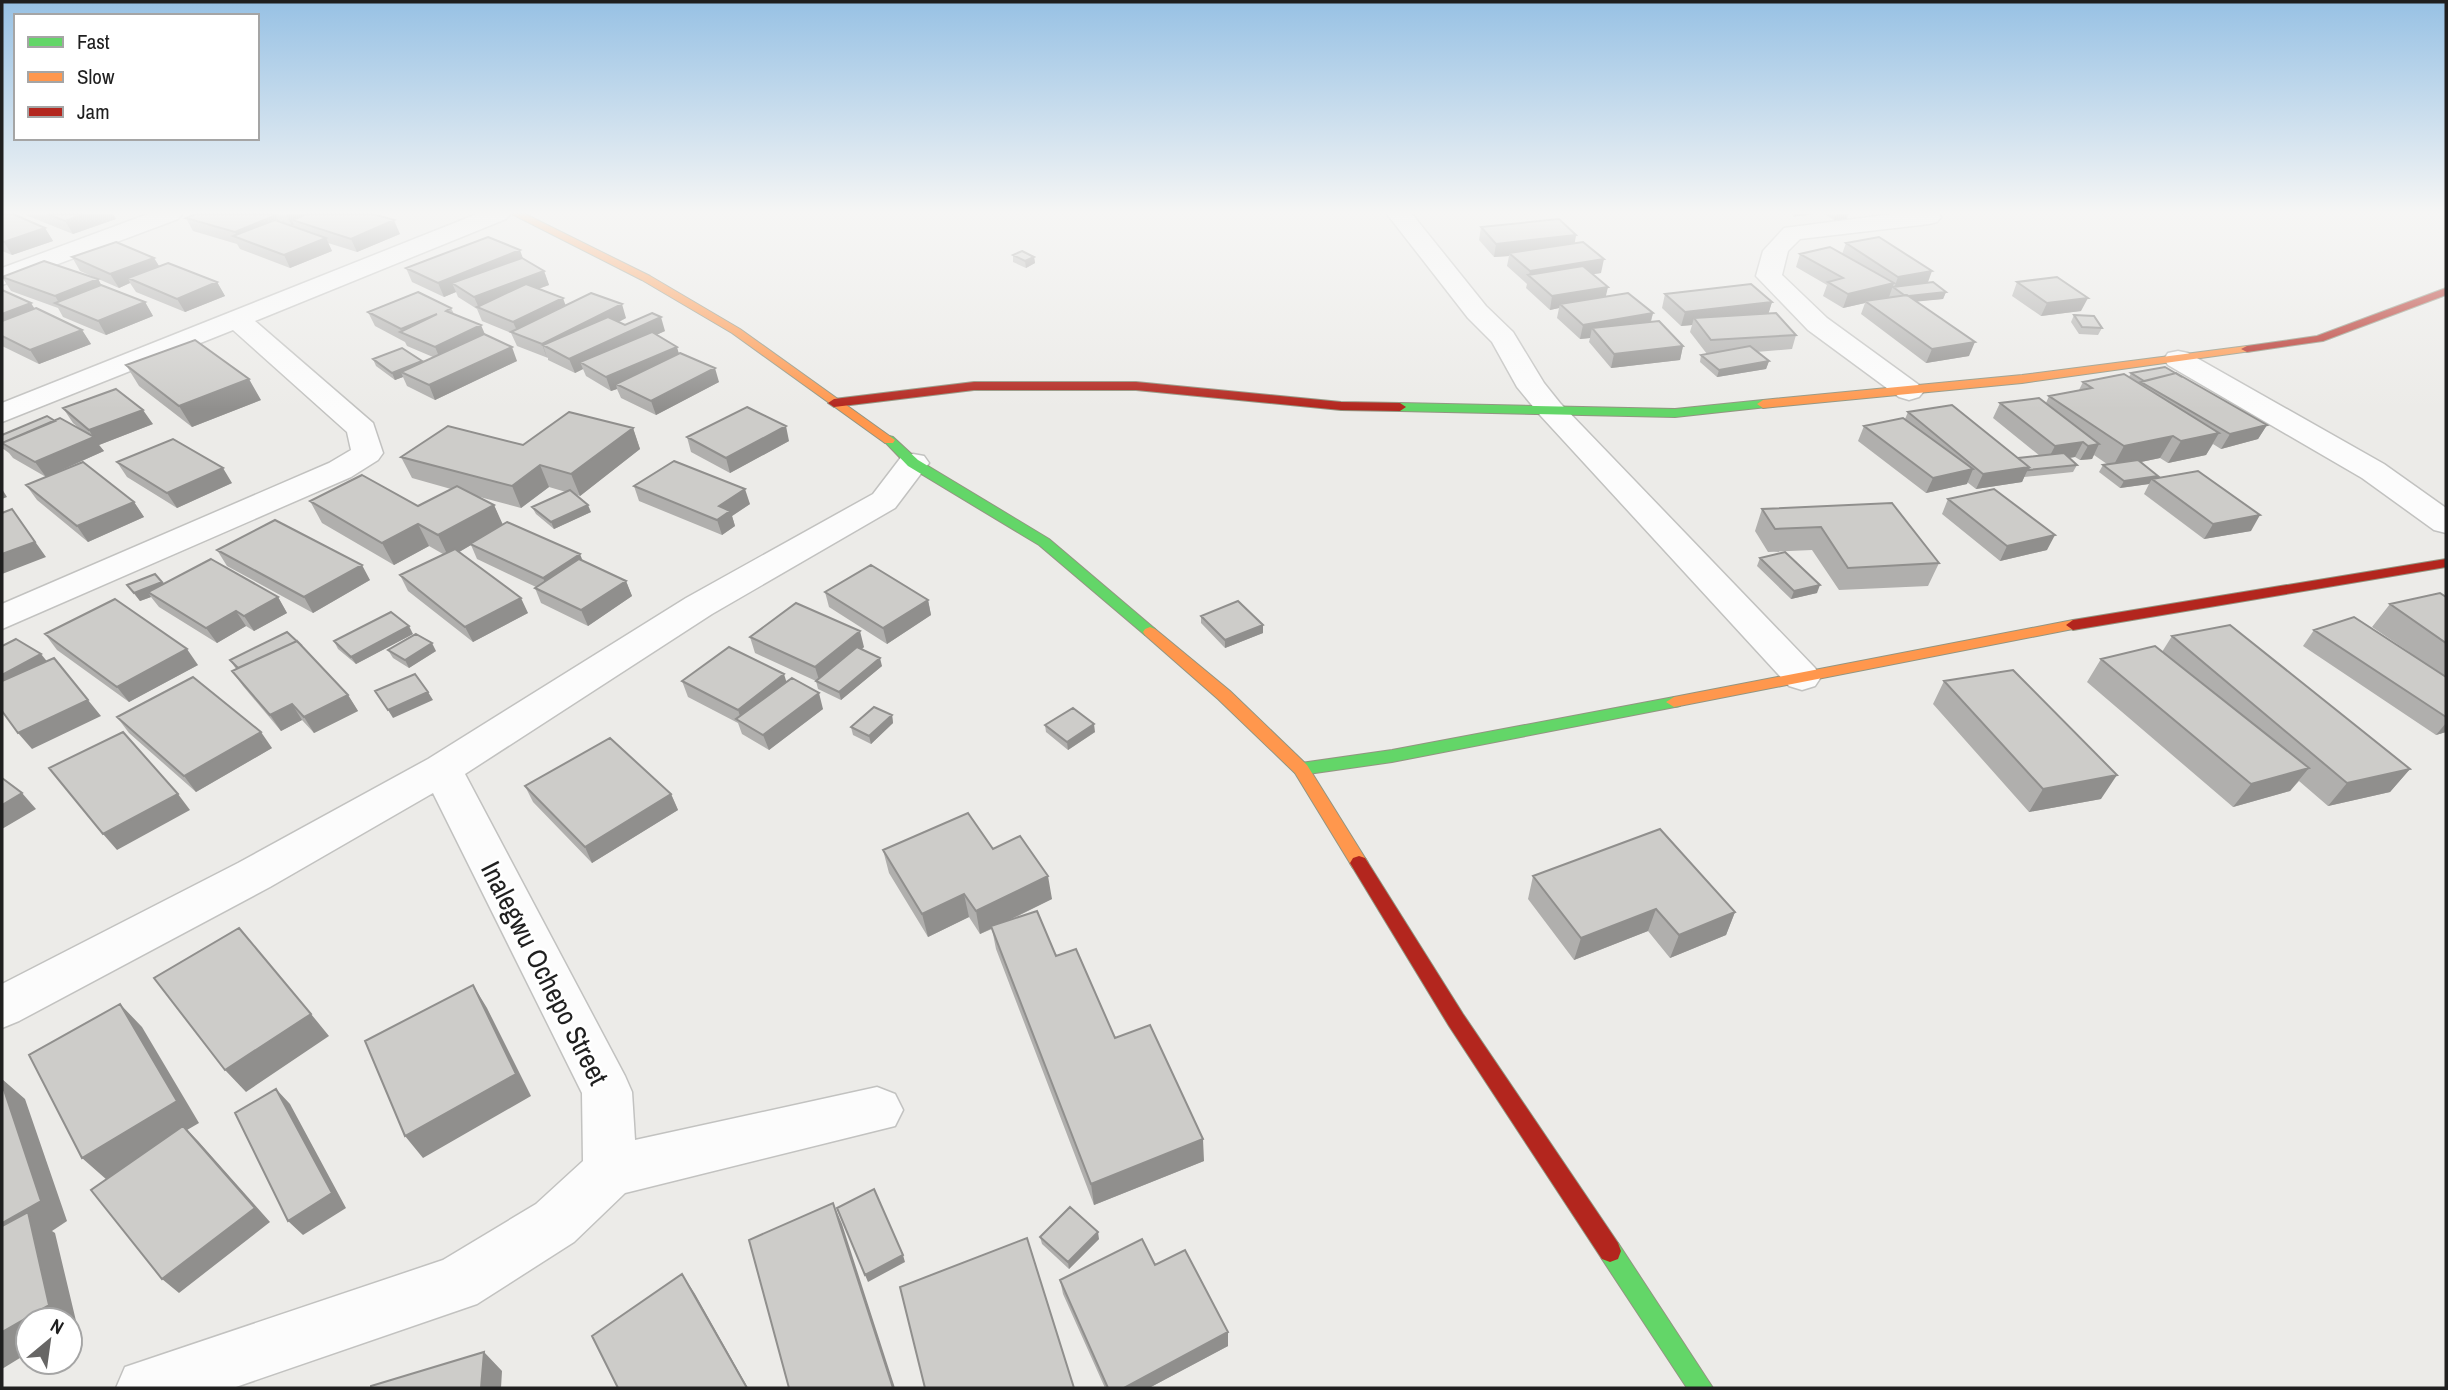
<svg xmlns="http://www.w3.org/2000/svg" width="2448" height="1390" viewBox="0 0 2448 1390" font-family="'Archivo Narrow',sans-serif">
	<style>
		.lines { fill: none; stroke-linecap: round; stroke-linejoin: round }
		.street-casing { stroke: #c2c2c0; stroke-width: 3 }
		.fast-casing { stroke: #929581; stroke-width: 2 }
		.slow-casing { stroke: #929581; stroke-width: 2 }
		.jam-casing { stroke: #929581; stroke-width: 2 }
		.street { fill: #fcfcfc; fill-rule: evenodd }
		.fast { fill: #63d668; fill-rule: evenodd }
		.slow { fill: #ff974d; fill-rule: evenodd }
		.jam { fill: #b3261e; fill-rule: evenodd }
		.wall { fill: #b0afad }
		.shaded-wall { fill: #908f8d }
		.building { fill: #cdccc9; stroke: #908f8d; stroke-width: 2 }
		.labels { text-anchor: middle; stroke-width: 5; stroke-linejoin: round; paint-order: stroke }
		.near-street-label { font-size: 28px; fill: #1f1f1f; stroke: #fff }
	</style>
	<rect width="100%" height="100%" fill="#ecebe8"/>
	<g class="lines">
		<g class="street-casing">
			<path id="street" d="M148,214H182L178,219L2,285V268Z
				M477,214H510L506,219L255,321L373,423L383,453L378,460L351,477L2,629V604L329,463L351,450L347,432L233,330L2,422V403Z
				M1387,214H1412L1486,306L1513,332L1544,383L1560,403L1815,668L1821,677L1815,686L1802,690L1789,686L1540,415L1517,387L1492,342L1468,318Z
				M1893,214H1939L1941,217L1937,222L1929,224L1800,239L1788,251L1782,275L1827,318L1919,385L1924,391L1919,397L1909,400L1899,397L1808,330L1756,276L1763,251L1784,228Z
				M2178,351L2188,353L2384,464L2446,508V533L2434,530L2362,478L2168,365L2164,359L2168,353Z
				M913,454L924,456L929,463L895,508L712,614L465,774L625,1076L632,1092L635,1140L877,1087L895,1094L903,1110L895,1126L625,1193L574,1242L477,1304L233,1388H116L125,1367L443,1260L536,1204L583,1161L582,1093L433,793L270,887L19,1021L2,1028V984L238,863L428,759L686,598L873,494L902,456Z"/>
		</g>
		<g class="fast-casing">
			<path id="fast" d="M1763,400L1767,401V407L1675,417L1400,411L1394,407L1400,403L1675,409Z
				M889,436L893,437L918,460L1049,539L1155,629L1157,632L1155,635H1145L1039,545L908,466L883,440Z
				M1674,697L1682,702L1680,706L1392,762L1301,775L1295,773L1293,769L1295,765L1301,763L1392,750Z
				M1610,1240L1618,1243L1713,1388H1687L1602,1259L1599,1251L1602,1243Z"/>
		</g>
		<g class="slow-casing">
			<path id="slow" d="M512,214H525L650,276L740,329L895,440L893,443H885L732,333L642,280Z
				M2247,346L2253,349L2251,351L2022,383L1763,408L1757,404L1763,400L2022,375Z
				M2073,620L2078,622L2080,625L2078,628L1674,707L1666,702L1674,697Z
				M1150,627L1155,629L1230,691L1307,765L1365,858L1368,863L1365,868L1359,870L1353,868L1295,773L1218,699L1145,635L1143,632L1145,629Z"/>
		</g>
		<g class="jam-casing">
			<path id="jam" d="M2446,288V295L2323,341L2247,352L2241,349L2247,346L2317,336Z
				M974,382H1136L1341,402L1400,403L1406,407L1400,411L1341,410L1136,390H974L834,407L828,403L834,399Z
				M2446,559V567L2073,630L2066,625L2073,620Z
				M1359,856L1365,858L1463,1014L1618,1243L1621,1251L1618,1259L1610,1262L1602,1259L1449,1026L1350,863L1353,858Z"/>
		</g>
		<use href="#street" class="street"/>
		<use href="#fast" class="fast"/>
		<use href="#slow" class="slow"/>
		<use href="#jam" class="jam"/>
	</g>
	<path class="wall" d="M2,214L45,228L53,241L12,255L2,251Z
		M26,214H113L116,219L73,234L28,216Z
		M196,214H373L400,234L357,252L328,243L332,251L290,268L240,249L237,244L193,231L186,218Z
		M1824,214H1848L1847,219L1834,220Z
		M1481,227L1576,235L1574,243L1601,273L1593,274L1606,297L1653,313L1651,322L1683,346L1680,360L1611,368L1589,342L1590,338L1580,339L1557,318L1559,308L1550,310L1526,288L1527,284L1507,266L1509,256L1494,257L1479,240Z
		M1846,243L1946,292L1943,299L1917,301L1969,356L1926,363L1861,314L1865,303L1843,308L1823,296L1827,285L1796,267L1800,254H1842Z
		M1013,255L1034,257L1035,263L1026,268L1013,262Z
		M72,257L154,258L159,266L217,282L225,296L185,312L136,292L130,283L119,288L80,271Z
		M524,259L544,271L549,285L538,289L566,305L626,318L619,322L625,325L665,331L656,335L679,353L719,382L656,415L621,398L617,389L611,391L586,376L583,369L575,373L548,360V358L517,346L511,333L482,321L477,309L458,297L456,292L444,297L412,282L406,268Z
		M2,277L98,279L101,285L145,302L153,316L106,335L63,317L58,308L11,291Z
		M2017,282L2081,311L2041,316L2012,296Z
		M2,290L35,309L82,330L91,344L39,364L2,346Z
		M1665,294L1772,302L1768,314L1796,335L1792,349L1756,352L1769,361L1766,369L1717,377L1700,362L1701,355L1707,354L1690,332L1692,325L1681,326L1662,308Z
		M451,308L454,314L485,335L517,361L435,400L407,386L403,377L395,380L376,366L373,359L422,362L433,357L407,346L405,342L375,326L368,312Z
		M2074,315L2102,328L2098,335L2079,334L2071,322Z
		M126,365L261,400L192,427L139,386Z
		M2131,373L2267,425L2258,439L2221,449L2213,444L2206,455L2168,463L2160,458L2141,462L2157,478L2251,531L2204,539L2144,494L2149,484L2120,488L2099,472L2103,465L2107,464L2094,455L2092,459L2080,460L2075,457L2069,458L2077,465L2073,472L2024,477L2022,482L1976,489L1967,482V484L1926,493L1858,441L1864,426L1905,419L1908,412L2018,458L2040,456L1993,418L2000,403H2046L2049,396L2079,390L2083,382L2129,377Z
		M63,408L153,424L99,445L104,451L46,477L13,458L9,453L2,448V435L55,421L80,429L73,423Z
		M633,428L640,449L580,496L575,494L591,512L554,529L536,514L532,507L566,492L549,487L521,508L476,496L494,505L502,525L626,581L632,596L588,626L541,603L535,588L536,587L477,559L471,545L459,552L528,613L473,642L408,591L400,575L443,554L429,546L394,565L322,523L310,501L418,506L451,489L412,478L401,457L523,445Z
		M687,437L789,441L730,473L691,452Z
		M117,462L232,483L177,508L127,477Z
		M26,485L134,502L144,517L88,542L37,500Z
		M634,486L750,504L732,516L735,526L722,535L639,501Z
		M1948,499L2047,550L2000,561L1942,514Z
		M1762,509L1939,563L1928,586L1839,590L1812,550L1768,552L1755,531Z
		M217,550L370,580L313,613L227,566Z
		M1760,558L1817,593L1791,599L1757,566Z
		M164,584L278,597L287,613L254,631L246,626L217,643L159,607L151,597L140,601L127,585Z
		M825,592L928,600L931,615L887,644L829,607Z
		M2446,597V732L2436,735L2303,646L2314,630L2409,652L2372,627L2390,604Z
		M1201,616L1263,625V633L1225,648L1201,623Z
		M45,634L198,665L129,702L57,650Z
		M413,634L356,664L338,649L334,641Z
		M2172,636L2410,769L2390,792L2328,806L2299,781L2290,791L2233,807L2087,682L2101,659L2162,652Z
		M750,637L864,647L862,649L882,666L841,700L818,689L816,681L755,653Z
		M304,648L348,695L358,711L314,733L302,720L281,731L243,686L232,671L236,669L230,660Z
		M388,650L436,651L409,668L393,658Z
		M682,681L787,682L823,709L769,750L742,734L738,723L688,697Z
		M1944,681L2101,799L2029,812L1933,704Z
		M892,715L893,723L871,744L853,735L851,727Z
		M117,717L272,748L196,792L129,733Z
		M1045,725L1095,732L1068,750L1046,732Z
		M525,786L671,794L678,810L592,863L533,802Z
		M993,849L1052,899L1006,922L1056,956L1204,1161L1094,1205L996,949L992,929L980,934L969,917L928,937L889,873L883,850Z
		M1533,876L1735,912L1726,935L1670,958L1648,931L1574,960L1528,899Z
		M1040,1237L1099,1239L1069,1269L1042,1244Z
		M1155,1265L1228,1346L1149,1388H1105L1063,1294L1060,1280Z"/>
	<path class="shaded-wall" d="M84,214H113L116,219L73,234L65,221Z
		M286,214H323L292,220L294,225L292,226Z
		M1794,214H1814L1793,217Z
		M1836,214H1848L1847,219L1834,220Z
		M276,215L282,228L238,238L235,232Z
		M394,220L400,234L357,252L351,239Z
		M45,228L53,241L12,255L4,242Z
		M1576,235L1574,248L1509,253V256L1494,257L1496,244Z
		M326,238L332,251L290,268L284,255Z
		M520,250L525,264L452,283L456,292L444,297L438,283Z
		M1034,257L1035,263L1026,268L1025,261Z
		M154,258L162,271L128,278L130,283L119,288L110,274Z
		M1604,259L1601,273L1538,283L1529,275L1530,271Z
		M544,271L549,285L482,309L479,308L474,297Z
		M1932,271L1927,285L1894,288L1898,277Z
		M98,279L106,293L61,306L55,296Z
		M217,282L225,296L185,312L177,299Z
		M1894,283L1889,297L1865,301V303L1843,308L1848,294Z
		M1608,287L1605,300L1560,304L1559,308L1550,310L1552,296Z
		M1946,292L1943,299L1903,303L1905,296Z
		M563,298L568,312L519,335L513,322Z
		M2088,298L2081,311L2041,316L2047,303Z
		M145,302L153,316L106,335L98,321Z
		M1772,302L1768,315L1694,318L1692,325L1681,326L1685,312Z
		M31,303L40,317L2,331V314Z
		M622,304L626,318L558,353L543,345L547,358L542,344Z
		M1653,313L1649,327L1592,328L1590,338L1580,339L1583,325Z
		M661,317L665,331L588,366L580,362L583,369L575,373L569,359Z
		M481,325L487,339L441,361L435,347Z
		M82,330L91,344L39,364L30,350Z
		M1975,342L1969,356L1926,363L1932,349Z
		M1683,346L1680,360L1611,368L1614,354Z
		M512,347L517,361L435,400L429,385Z
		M677,347L681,361L616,384L617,389L611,391L606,377Z
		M422,361L425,368L401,372L403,377L395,380L392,373Z
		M1769,361L1766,369L1717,377L1719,370Z
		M715,368L719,382L656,415L651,401Z
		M249,379L261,400L192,427L179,406Z
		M143,410L153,424L99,445L104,451L46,477L35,462L93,437L89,430Z
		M2267,425L2258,439L2221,449L2230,434Z
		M786,426L789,441L730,473L726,458Z
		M633,428L640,449L580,496L571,474Z
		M2219,433L2206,455L2168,463L2181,441Z
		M2173,436L2160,458L2112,468L2124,446Z
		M2083,442L2075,457L2047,461L2055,446Z
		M2099,444L2092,459L2080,460L2088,446Z
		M540,465L549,487L521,508L512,486Z
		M2029,467L2022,482L1976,489L1983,474Z
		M223,468L232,483L177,508L167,493Z
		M1973,469L1967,484L1926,493L1933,478Z
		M2158,476L2155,481L2152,479L2149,484L2120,488L2124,481Z
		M2,489L7,497L2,499Z
		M745,489L750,504L732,516L735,526L722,535L717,520L719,506Z
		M134,502L144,517L88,542L77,526Z
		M494,505L504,527L470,544L471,545L449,558L438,535Z
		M588,505L591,512L554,529L551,522Z
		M12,509L46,557L2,574V554Z
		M2260,515L2251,531L2204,539L2213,524Z
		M418,524L429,546L394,565L382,543Z
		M2055,535L2047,550L2000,561L2007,546Z
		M580,554L586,569L549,593L543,578Z
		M362,565L370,580L313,613L304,597Z
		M626,581L632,596L588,626L581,610Z
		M162,582L168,590L148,592L151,597L140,601L134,593Z
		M1820,585L1817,593L1791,599L1794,591Z
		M278,597L287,613L254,631L244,616Z
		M521,598L528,613L473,642L465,627Z
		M928,600L931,615L887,644L883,628Z
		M236,611L246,626L217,643L206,628Z
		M1263,625V633L1225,648V640Z
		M409,626L413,634L356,664L351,657Z
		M860,631L864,647L820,683L815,667Z
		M432,643L436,651L409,668L405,660Z
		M187,649L198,665L129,702L117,687Z
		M41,654L54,670L2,698V675Z
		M880,658L882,666L841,700L839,692Z
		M784,674L789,690L742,722L738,710Z
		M428,692L433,700L393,718L388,710Z
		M819,693L823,709L769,750L763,735Z
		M348,695L358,711L314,733L304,717Z
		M88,700L101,716L32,749L18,733Z
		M292,704L302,720L281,731L270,715Z
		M892,715L893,723L871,744L869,736Z
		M2446,723V732L2436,735Z
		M1094,724L1095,732L1068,750L1067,742Z
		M261,732L272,748L196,792L184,776Z
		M2309,768L2290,791L2233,807L2251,784Z
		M2410,769L2390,792L2328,806L2347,783Z
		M2117,775L2101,799L2029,812L2043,789Z
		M22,793L36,809L2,829V805Z
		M178,794L190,810L117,850L103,834Z
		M671,794L678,810L592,863L585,847Z
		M1048,876L1052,899L980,934L976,911Z
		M964,894L969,917L928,937L922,914Z
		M1656,909L1648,931L1574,960L1581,938Z
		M1735,912L1726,935L1670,958L1679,935Z
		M473,985L487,1008L531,1096L423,1158L405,1136Z
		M120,1004L142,1027L199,1123L187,1130L198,1141L270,1222L179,1293L162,1279L107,1180L82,1158Z
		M311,1014L329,1036L246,1092L225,1070Z
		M2,1079L25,1099L67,1221L52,1231L55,1233L77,1325L70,1329V1320H28V1353L2,1369Z
		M276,1089L290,1104L346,1208L303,1235L288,1221Z
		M1203,1139L1204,1161L1094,1205L1091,1184Z
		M833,1203L842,1224L895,1388H893Z
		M1098,1232L1099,1239L1069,1269L1068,1262Z
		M903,1255L905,1262L868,1282L865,1275Z
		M682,1274L695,1294L748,1388H747Z
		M1228,1332V1346L1149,1388H1124Z
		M484,1352L502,1371L501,1388H481Z"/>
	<path class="building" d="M2,214H13L45,228L4,242L2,241Z
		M47,214H84L65,221Z
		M196,214H272L276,215L235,232L186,218Z
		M307,214H373L394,220L351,239L292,220Z
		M1559,219L1576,235L1496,244L1481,227Z
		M275,220L326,238L284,255L233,236Z
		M488,237L520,250L438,283L406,268Z
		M1879,237L1932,271L1898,277L1846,243Z
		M116,242L154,258L110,274L72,257Z
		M1583,242L1604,259L1530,271L1509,253Z
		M1830,247L1894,283L1848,294L1828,282L1843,278L1800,254Z
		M1022,251L1034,257L1025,261L1013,255Z
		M522,258L544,271L474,297L452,283Z
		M44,261L98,279L55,296L2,277Z
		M168,263L217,282L177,299L128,278Z
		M1583,266L1608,287L1552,296L1528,275Z
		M2057,277L2088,298L2047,303L2017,282Z
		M1933,282L1946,292L1909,296L1904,295L1893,287Z
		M526,284L563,298L513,322L477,307Z
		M1751,284L1772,302L1685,312L1665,294Z
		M101,285L145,302L98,321L55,303Z
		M2,290L31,303L2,314Z
		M418,292L451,308L446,311L481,325L435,347L400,332L437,314L401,329L368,312Z
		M591,293L622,304L542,344L511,332Z
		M1628,293L1653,313L1583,325L1560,304Z
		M1907,295L1975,342L1932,349L1865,301Z
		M36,308L82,330L30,350L2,336V321Z
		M652,313L661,317L569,359L543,345L608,317L625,325Z
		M1776,313L1796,335L1711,340L1694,318Z
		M2074,315L2094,316L2102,328L2082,327Z
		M1659,321L1683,346L1614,354L1592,328Z
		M652,332L677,347L606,377L580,362Z
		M484,334L512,347L429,385L401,372Z
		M195,340L249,379L179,406L126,365Z
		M1750,346L1769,361L1719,370L1701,355Z
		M402,348L422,361L392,373L373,359Z
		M680,353L715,368L651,401L616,384Z
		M2165,367L2182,377L2176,373L2144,381L2131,373Z
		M2176,373L2267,425L2230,434L2141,382Z
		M2124,374L2219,433L2181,441L2173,436L2124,446L2049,396L2092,388L2083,382Z
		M116,389L143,410L89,430L63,408Z
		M2039,398L2099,444L2088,446L2083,442L2055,446L2000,403Z
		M1952,405L2029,467L1983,474L1908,412Z
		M747,407L786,426L726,458L687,437Z
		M569,412L633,428L571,474L540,465L512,486L401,457L448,426L523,445Z
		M47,416L55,421L2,443L3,445L2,444V435Z
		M60,418L94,437L35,462L2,443Z
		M1903,418L1973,469L1933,478L1864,426Z
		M173,439L223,468L167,493L117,462Z
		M2064,453L2077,465L2028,470L2029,467L2018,458Z
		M2138,460L2158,476L2124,481L2103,465Z
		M674,461L745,489L719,506L730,511L717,520L634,486Z
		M83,462L134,502L77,526L26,485Z
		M2198,471L2260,515L2213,524L2152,479Z
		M362,475L418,506L457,486L494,505L438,535L418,524L382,543L310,501Z
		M1994,489L2055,535L2007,546L1948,499Z
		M570,490L588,505L551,522L532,507Z
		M1892,503L1939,563L1848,568L1821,527L1775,529L1762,509Z
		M12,509L35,542L2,554V513Z
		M275,520L362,565L304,597L217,550Z
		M507,522L580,554L543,578L470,544Z
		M455,549L521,598L465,627L400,575Z
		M1785,552L1820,585L1794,591L1760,558Z
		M211,559L278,597L244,616L236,611L206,628L148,592Z
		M579,559L626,581L581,610L535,588Z
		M871,565L928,600L883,628L825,592Z
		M155,574L162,582L134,593L127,585Z
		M2440,593L2446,597V643L2390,604Z
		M115,599L187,649L117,687L45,634Z
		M1238,601L1263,625L1225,640L1201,616Z
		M796,603L860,631L815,667L750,637Z
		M391,612L409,626L351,657L334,641Z
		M2354,617L2446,677V717L2314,630Z
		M2230,625L2410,769L2347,783L2172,636Z
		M287,632L302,646L297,641L238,668L230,660Z
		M416,634L432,643L405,660L388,650Z
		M16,639L41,654L2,675V646Z
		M297,641L348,695L304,717L292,704L270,715L232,671Z
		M2155,646L2309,768L2251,784L2101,659Z
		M729,647L784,674L738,710L682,681Z
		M857,647L880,658L839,692L816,681Z
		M54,658L88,700L18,733L2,711V681Z
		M2013,670L2117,775L2043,789L1944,681Z
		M415,674L428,692L388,710L375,691Z
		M193,677L261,732L184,776L117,717Z
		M792,678L819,693L763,735L736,719Z
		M874,707L892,715L869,736L851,727Z
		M1073,708L1094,724L1067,742L1045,725Z
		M123,732L178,794L103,834L49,768Z
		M610,738L671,794L585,847L525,786Z
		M2,778L22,793L2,805Z
		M968,813L993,849L1020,836L1048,876L976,911L964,894L922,914L883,850Z
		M1660,829L1735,912L1679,935L1656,909L1581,938L1533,876Z
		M1037,911L1056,956L1076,949L1115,1038L1150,1025L1203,1139L1091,1184L991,926Z
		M239,928L311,1014L225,1070L154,978Z
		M473,985L516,1074L405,1136L365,1041Z
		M120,1004L177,1101L82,1158L29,1055Z
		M2,1084L41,1201L2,1223Z
		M276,1089L332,1193L288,1221L235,1113Z
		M183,1126L255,1208L162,1279L91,1190Z
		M874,1189L903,1255L865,1275L837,1208Z
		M833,1203L893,1388H789L749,1240Z
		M1070,1207L1098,1232L1068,1262L1040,1237Z
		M28,1212L49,1305L2,1332V1226Z
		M1027,1238L1074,1388H925L900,1287Z
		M1142,1239L1155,1265L1185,1250L1228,1332L1124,1388H1108L1060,1280Z
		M682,1274L747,1388H618L592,1336Z
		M484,1352L481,1388H371V1386Z"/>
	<linearGradient id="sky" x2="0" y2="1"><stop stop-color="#97c1e4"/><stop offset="0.52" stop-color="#f6f6f5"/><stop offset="1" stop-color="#f6f6f5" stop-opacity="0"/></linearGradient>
	<rect width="2448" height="409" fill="url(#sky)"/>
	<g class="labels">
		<g class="near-street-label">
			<text transform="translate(545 973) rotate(63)" y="10">Inalegwu Ochepo Street</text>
		</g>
	</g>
	<rect width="2448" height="1390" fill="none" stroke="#1f1f1f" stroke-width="7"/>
	<rect x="14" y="14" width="245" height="126" fill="#ffffff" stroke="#a5a5a5" stroke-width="2"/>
	<rect x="28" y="37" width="35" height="10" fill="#63d668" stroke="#a5a5a5" stroke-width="2"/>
	<text x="77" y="49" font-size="21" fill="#1f1f1f">Fast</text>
	<rect x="28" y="72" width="35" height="10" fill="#ff974d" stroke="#a5a5a5" stroke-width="2"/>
	<text x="77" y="84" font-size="21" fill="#1f1f1f">Slow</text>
	<rect x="28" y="107" width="35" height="10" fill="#b3261e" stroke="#a5a5a5" stroke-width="2"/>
	<text x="77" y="119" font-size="21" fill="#1f1f1f">Jam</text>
	<g transform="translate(49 1341) rotate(29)"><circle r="33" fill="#ffffff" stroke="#a5a5a5" stroke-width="2"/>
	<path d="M0-5L12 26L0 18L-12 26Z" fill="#676665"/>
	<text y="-10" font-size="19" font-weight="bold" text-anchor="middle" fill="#1f1f1f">N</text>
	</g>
</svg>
